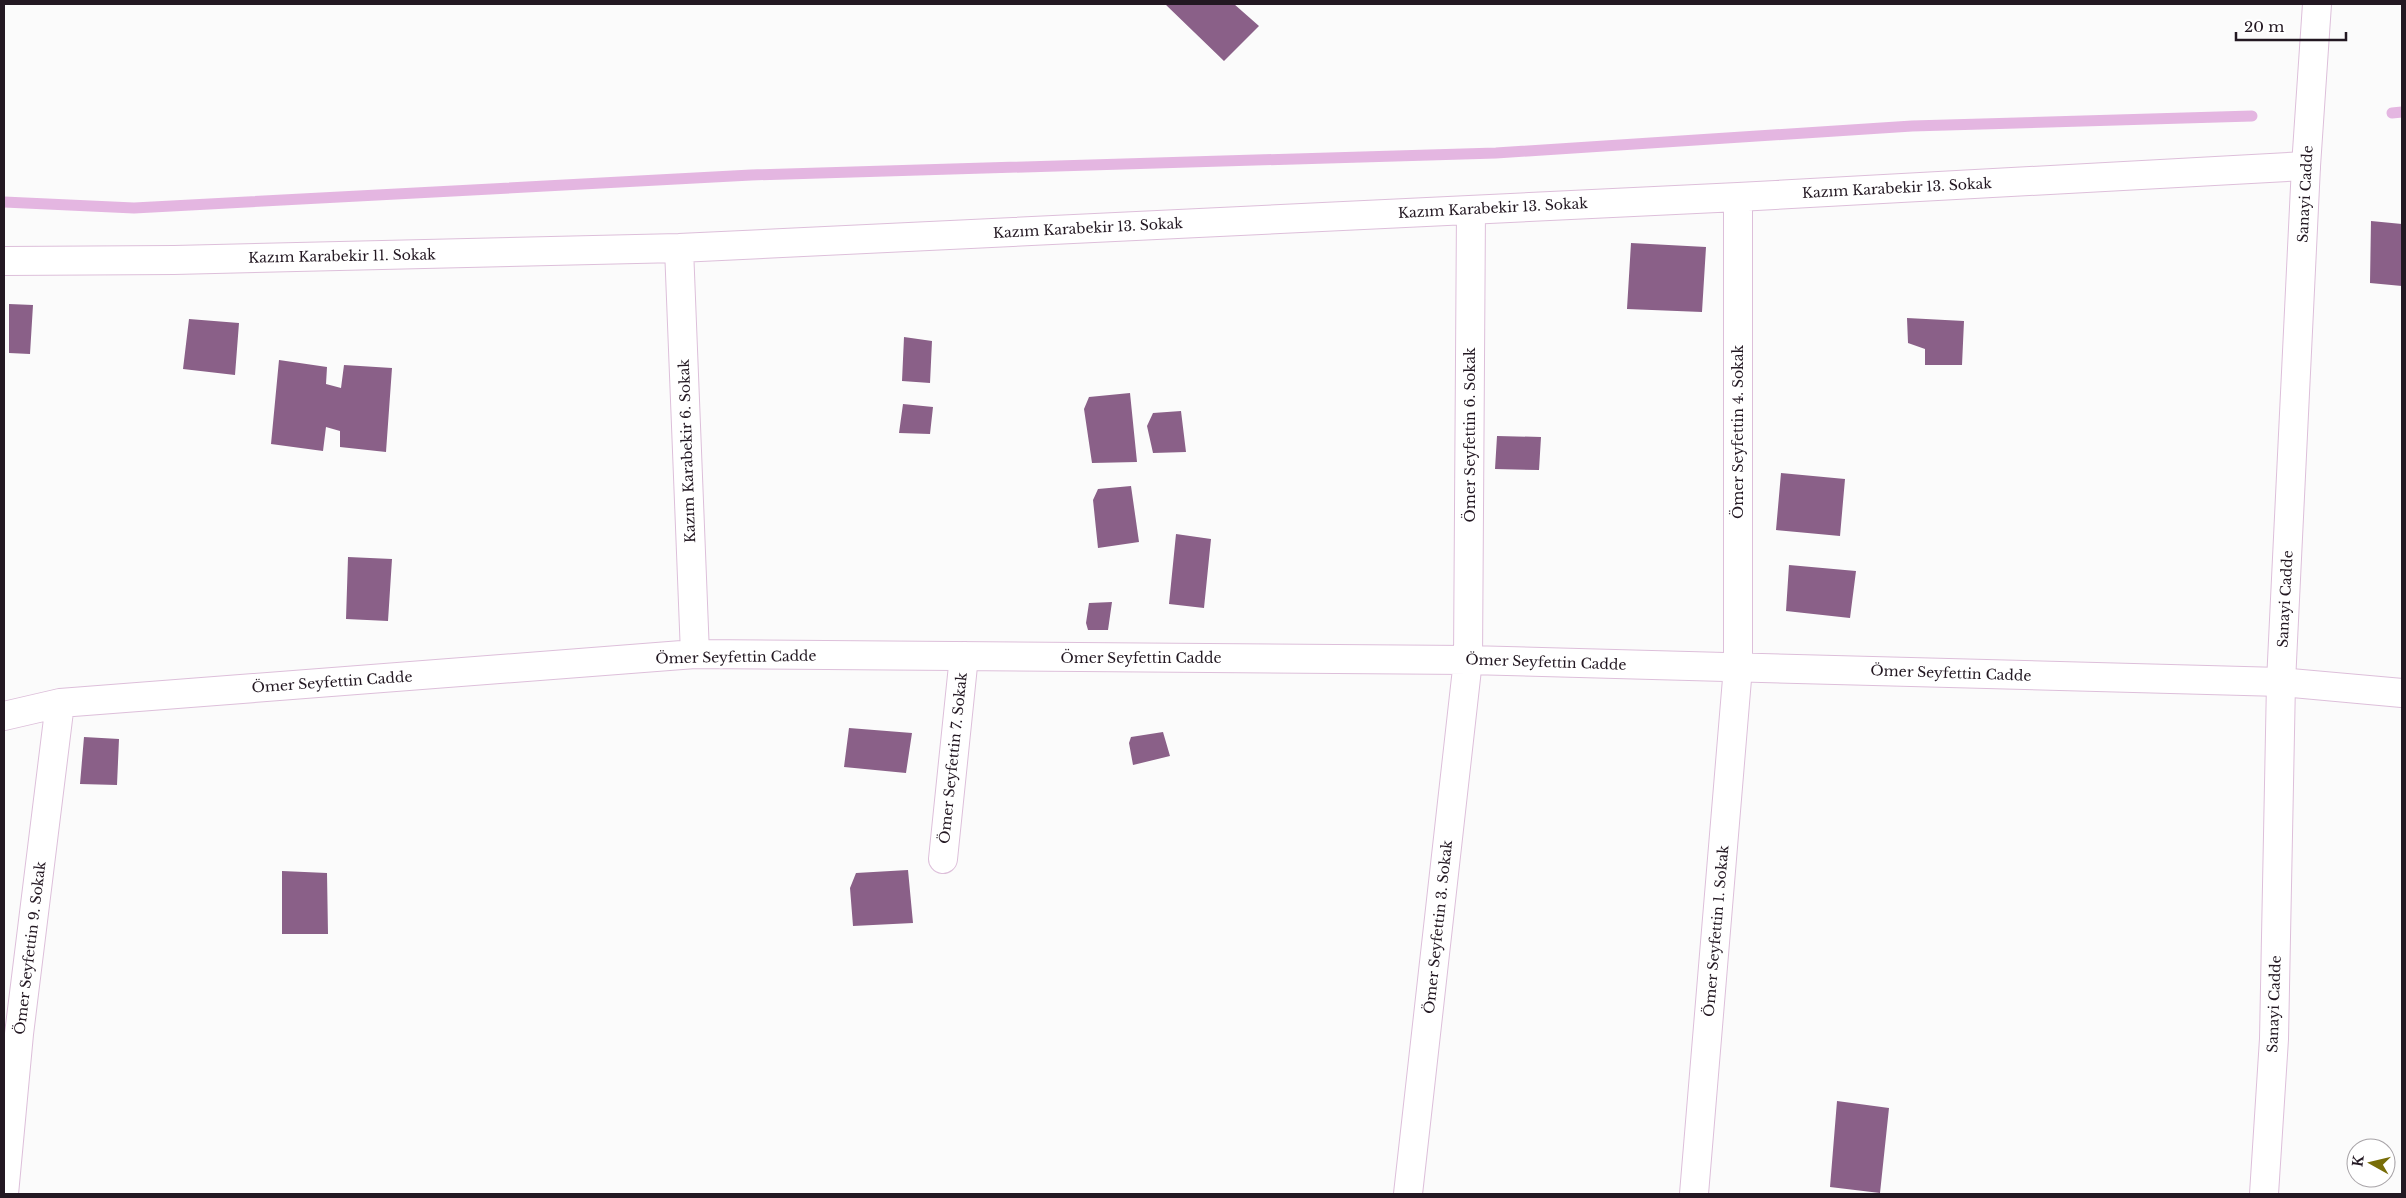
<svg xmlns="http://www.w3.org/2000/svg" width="2406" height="1198" viewBox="0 0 2406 1198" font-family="'Libre Baskerville',serif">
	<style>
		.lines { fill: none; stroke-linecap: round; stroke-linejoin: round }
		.stream { stroke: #e4b6e1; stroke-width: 11 }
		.building { fill: #8a6088 }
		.minor-casing { stroke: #ddbfda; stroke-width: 30 }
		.tertiary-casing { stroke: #ddbfda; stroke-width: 30 }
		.minor { stroke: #fff; stroke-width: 28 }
		.tertiary { stroke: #fff; stroke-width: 28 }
		.labels { text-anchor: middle; stroke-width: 5; stroke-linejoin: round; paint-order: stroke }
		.street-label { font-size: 14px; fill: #231822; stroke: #fff }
	</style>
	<rect width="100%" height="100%" fill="#fbfbfb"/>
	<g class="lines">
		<path class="stream" d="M2392,113L2402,112
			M4,202L134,208L751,175L1496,153L1912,126L2252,116"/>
	</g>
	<path class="building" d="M1165,4H1234L1259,26L1224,61Z
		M2371,221L2402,224V286L2370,283Z
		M1631,243L1706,247L1702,312L1627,309Z
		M9,304L33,305L30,354L9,353Z
		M1907,318L1964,321L1962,365H1925V349L1908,343Z
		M189,319L239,323L235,375L183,369Z
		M904,337L932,341L930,383L902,381Z
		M279,360L327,367L326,384L341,388L344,365L392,368L386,452L340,447V431L326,427L323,451L271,444Z
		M1130,393L1137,462L1092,463L1084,409L1089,397Z
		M903,404L933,407L930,434L899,433Z
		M1181,411L1186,452L1153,453L1147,426L1153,413Z
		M1497,436L1541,437L1539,470L1495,469Z
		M1781,473L1845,479L1840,536L1776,530Z
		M1131,486L1139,542L1098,548L1093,500L1098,489Z
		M1176,534L1211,539L1204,608L1169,604Z
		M348,557L392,559L388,621L346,619Z
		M1789,565L1856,571L1850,618L1786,611Z
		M1112,602L1108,630H1088L1086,623L1089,603Z
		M849,728L912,733L906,773L844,767Z
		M1163,732L1170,756L1133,765L1129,743L1131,737Z
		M84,737L119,739L117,785L80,784Z
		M908,870L913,923L853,926L850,888L856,873Z
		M282,871L327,873L328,934H282Z
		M1837,1101L1889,1108L1880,1193L1830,1187Z"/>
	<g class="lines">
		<g class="minor-casing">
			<path id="minor" d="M679,248L695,654
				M4,261L174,260L679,248L1738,197L2306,166
				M4,716L60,703L695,654L1468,660L2281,682L2402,693
				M943,859L964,656
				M4,1194L19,1034L60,703
				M1408,1194L1468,660L1471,210
				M1694,1194L1738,667V197"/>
		</g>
		<g class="tertiary-casing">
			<path id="tertiary" d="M2264,1194L2274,1039L2281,682L2306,166L2317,4"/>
		</g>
		<use href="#minor" class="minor"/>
		<use href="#tertiary" class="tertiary"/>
	</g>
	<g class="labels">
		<g class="street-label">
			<text transform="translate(1897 188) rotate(-3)" y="5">Kazım Karabekir 13. Sokak</text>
			<text transform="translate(2305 194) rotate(-87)" y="5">Sanayi Cadde</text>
			<text transform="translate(1493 208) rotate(-3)" y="5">Kazım Karabekir 13. Sokak</text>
			<text transform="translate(1088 228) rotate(-3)" y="5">Kazım Karabekir 13. Sokak</text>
			<text transform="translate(342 256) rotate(-1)" y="5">Kazım Karabekir 11. Sokak</text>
			<text transform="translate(1738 432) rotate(-90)" y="5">Ömer Seyfettin 4. Sokak</text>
			<text transform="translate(1470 435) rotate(-90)" y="5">Ömer Seyfettin 6. Sokak</text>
			<text transform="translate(687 451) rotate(-92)" y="5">Kazım Karabekir 6. Sokak</text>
			<text transform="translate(2285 599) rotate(-87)" y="5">Sanayi Cadde</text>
			<text transform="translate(736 657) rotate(-1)" y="5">Ömer Seyfettin Cadde</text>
			<text x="1141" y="663">Ömer Seyfettin Cadde</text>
			<text transform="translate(1546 662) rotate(2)" y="5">Ömer Seyfettin Cadde</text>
			<text transform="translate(1951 673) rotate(2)" y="5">Ömer Seyfettin Cadde</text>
			<text transform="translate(332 682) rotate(-4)" y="5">Ömer Seyfettin Cadde</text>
			<text transform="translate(953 758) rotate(-84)" y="5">Ömer Seyfettin 7. Sokak</text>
			<text transform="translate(1438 927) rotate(-84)" y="5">Ömer Seyfettin 3. Sokak</text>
			<text transform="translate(1716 931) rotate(-85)" y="5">Ömer Seyfettin 1. Sokak</text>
			<text transform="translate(30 948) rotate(-83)" y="5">Ömer Seyfettin 9. Sokak</text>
			<text transform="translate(2274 1004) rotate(-88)" y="5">Sanayi Cadde</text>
		</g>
	</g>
	<rect width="2406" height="1198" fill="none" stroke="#231822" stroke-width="10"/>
	<g transform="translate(2371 1163) rotate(278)"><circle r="24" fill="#ffffff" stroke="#a7a3a7"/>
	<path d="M0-4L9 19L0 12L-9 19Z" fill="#786d08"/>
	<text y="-8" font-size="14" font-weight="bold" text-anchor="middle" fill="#231822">K</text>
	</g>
	<path d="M2236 32v8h110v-8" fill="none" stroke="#231822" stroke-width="2.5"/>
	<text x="2244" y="32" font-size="15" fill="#231822" stroke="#ffffff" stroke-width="4" paint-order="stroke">20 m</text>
</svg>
